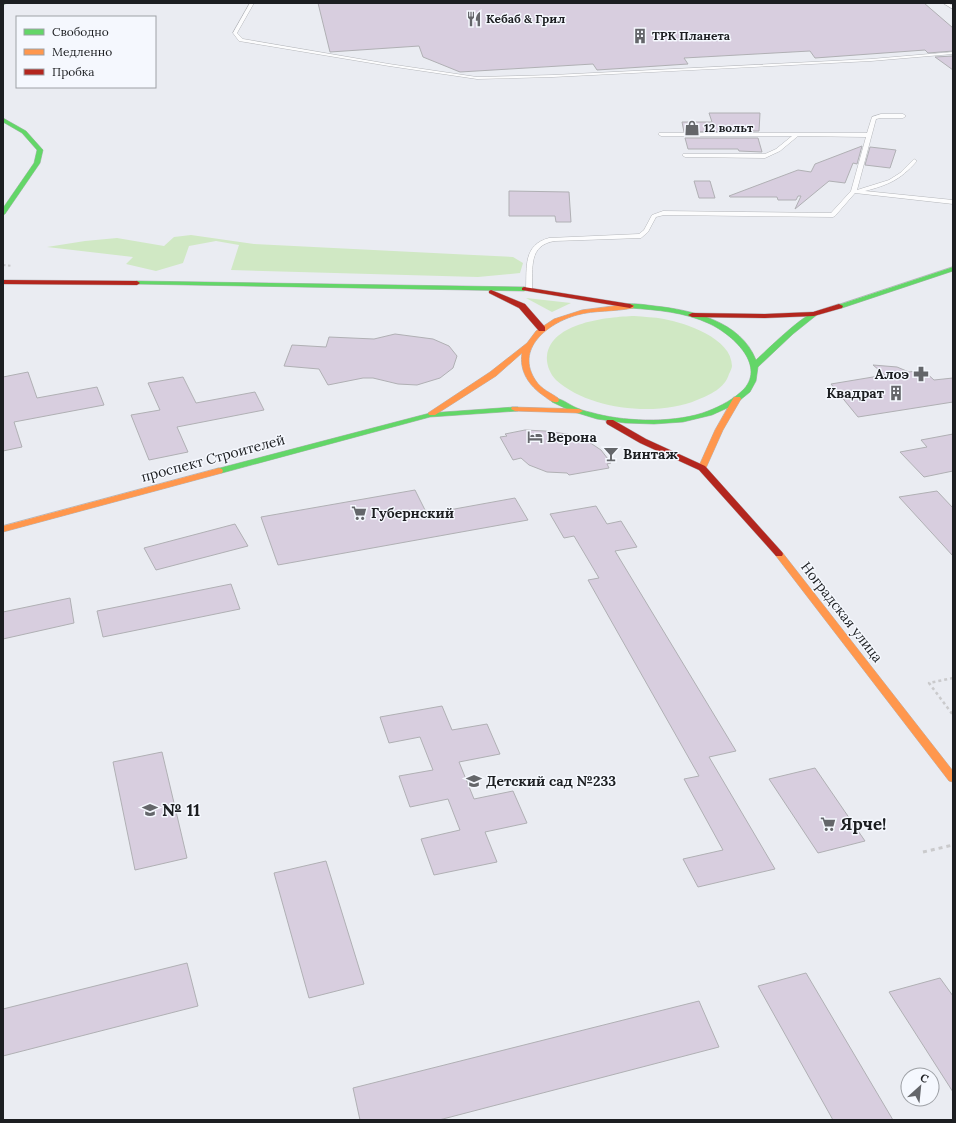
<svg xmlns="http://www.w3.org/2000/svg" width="956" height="1123" viewBox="0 0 956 1123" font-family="Lora,serif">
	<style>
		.green { fill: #d0e8c4 }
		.building { fill: #d8cedf; stroke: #b0b0b4 }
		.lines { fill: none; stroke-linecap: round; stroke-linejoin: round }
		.lane-casing { stroke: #b5b7bb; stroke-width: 1 }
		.fast-casing { stroke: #b5b7bb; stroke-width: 1 }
		.slow-casing { stroke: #b5b7bb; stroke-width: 1 }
		.jam-casing { stroke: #b5b7bb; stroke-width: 1 }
		.path-far2 { stroke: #cacacc; stroke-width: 2; stroke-dasharray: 2.5 2.5; stroke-linecap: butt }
		.path-far1 { stroke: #cacacc; stroke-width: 2.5; stroke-dasharray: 3 3; stroke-linecap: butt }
		.path { stroke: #cacacc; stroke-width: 3; stroke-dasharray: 4 4; stroke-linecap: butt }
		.lane { fill: #fcfcfd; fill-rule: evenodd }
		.fast { fill: #63d668; fill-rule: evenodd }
		.slow { fill: #ff974d; fill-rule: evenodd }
		.jam { fill: #b3261e; fill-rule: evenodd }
		.labels { text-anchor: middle; stroke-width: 3; stroke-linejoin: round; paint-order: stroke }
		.far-poi-label { font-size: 12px; font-weight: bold; fill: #1c1e21; stroke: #f5f8fe; text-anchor: start }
		.poi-label { font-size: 14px; font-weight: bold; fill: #1c1e21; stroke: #f5f8fe; text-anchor: start }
		.street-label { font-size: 14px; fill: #1c1e21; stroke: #f5f8fe }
		.near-poi-label { font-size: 17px; font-weight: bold; fill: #1c1e21; stroke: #f5f8fe; text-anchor: start }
	</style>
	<rect width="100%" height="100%" fill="#eaecf2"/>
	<path class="green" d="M191,235L254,244L513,257L523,263L520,273L478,277L231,270L239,245L216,241L189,246L183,263L156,271L126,264L133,257L47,247L85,241L117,238L164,246L174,237Z
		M526,298L571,303L552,312Z
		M634,316C644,317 654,317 664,319C685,323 732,338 732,366C732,368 730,372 729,374C725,388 710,395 697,400C657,417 589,410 556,380C550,374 546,364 547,356C551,322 608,317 634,316Z"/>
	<path class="building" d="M318,3H924L953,28V51L928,53L925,50L815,58L810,51L684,58L688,64L597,70L593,64L460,72L423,57L419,46L330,52Z
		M953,56V70L935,57Z
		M709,113H760L759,131L684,132L682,122H712Z
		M685,138H758L762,152L739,151L738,149H688Z
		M862,146L857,164L853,163L845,183L829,181L795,209L801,196H798L796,200H778L777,197H730L729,196L798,170L811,172L815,164Z
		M870,147L896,150L890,168L865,165Z
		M694,181H710L715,198H699Z
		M509,191L569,192L571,222H556L555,216H509Z
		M395,334L433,339L449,346L457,356L453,368L440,378L417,385L398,384L373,378H363L328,385L319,369L284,366L292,345L326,347L329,337L374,339Z
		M873,365L897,367L909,372L923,370L934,380L953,378V402L858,417L831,384L885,375Z
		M28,372L37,398L97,387L104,405L14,422L22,447L3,451V377Z
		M183,377L196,403L255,392L264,410L177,427L188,452L149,460L131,415L160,410L148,383Z
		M525,430L545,431L567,434L586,440L601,450L611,463L607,464L609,468L569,475L567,473L547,472L529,465L521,458L513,460L500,437L507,436L505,434Z
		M953,434V471L924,477L900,452L927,447L921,440Z
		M415,490L427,514L515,498L528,520L278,565L261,517Z
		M937,491L953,508V556L899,497Z
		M596,506L607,524L621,521L637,547L615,551L736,751L709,757L775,869L698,887L683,859L723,850L684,779L699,776L588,580L599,578L574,536L564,538L550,514Z
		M235,524L248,546L156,570L144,548Z
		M231,584L240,609L103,637L97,611Z
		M70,598L74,623L3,639V612Z
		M442,706L452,730L487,724L500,754L459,762L474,799L513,791L527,823L485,832L497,862L434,875L421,839L460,830L448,799L410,807L399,776L433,770L420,737L389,743L380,717Z
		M162,752L187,858L135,870L113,762Z
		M815,768L865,841L818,853L769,779Z
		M326,861L364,984L309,998L274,873Z
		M187,963L198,1006L3,1056V1009Z
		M806,973L893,1120H833L758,986Z
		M940,978L953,996V1092L889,992Z
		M699,1001L719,1047L439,1120H360L353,1088Z"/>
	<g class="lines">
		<g class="lane-casing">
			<path id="lane" d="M250,3H254L237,33L243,39L389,64L477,77L553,75L871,59L953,52V54L871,61L553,77L477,79L389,66L239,41L233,33Z
				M943,3H948L953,6V9Z
				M881,114H903L906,116L903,118H881L876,119L857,190L889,180L900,173L914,159L917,161L916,162C900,180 888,185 865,191L953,200V204L855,193L835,216L833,217L664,215L656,217L648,232L641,238L555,241C528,245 533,268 532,289L529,291L526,289C527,267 523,245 549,238L639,234L644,230L652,215L663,211L831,213L851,191L866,137L798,136L780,151L765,158L685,157L682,155L683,154H765L776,149L792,136H661L658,134L659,133H867L872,117Z"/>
		</g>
		<g class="fast-casing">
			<path id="fast" d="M3,3H7L3,5Z
				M3,118L26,131L43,150L40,163L5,214L3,215V208L34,163L37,150L22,133L3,122Z
				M953,267V271L842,308H836L835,306Z
				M137,281L524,287L528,289L524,291L135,284L134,283Z
				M627,304C636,303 646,305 655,306C692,310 741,321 756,360C766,351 806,311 817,312L818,314L793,334L758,367L756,381L750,392L734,405L712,415L683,422L654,424L625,423L597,419L571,411L552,402L551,400L552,398C561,397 569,405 577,408C583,411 591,412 597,414C629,422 678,423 708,411C721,406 734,399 744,389C766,364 731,334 710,324C685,312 657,310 630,308L626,306Z
				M515,407H518L519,409L518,411L430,417L222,473H216L215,471L216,469L430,413Z"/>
		</g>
		<g class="slow-casing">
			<path id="slow" d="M630,304L634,306L633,308C614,312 595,310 577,315C548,323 514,349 536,381C541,389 551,393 558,398L559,400L558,402C552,403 548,399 544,396C529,386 519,371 522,353L496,376L435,415H429L428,413L490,372L527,343L536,331L554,319L582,310Z
				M734,397H740L741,399L723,430L706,468L705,470H699L698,468L715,430Z
				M512,407L579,409L583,411L579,413L515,411L511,409Z
				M219,468L222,469L223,471L222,473L3,532V526Z
				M779,551L782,552L953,771V782L949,781L776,556L775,554Z"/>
		</g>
		<g class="jam-casing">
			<path id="jam" d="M3,280L137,281L140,283L137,285L3,284Z
				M524,287L630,304L634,306L630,308L522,290V288Z
				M491,290L525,304L545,327V331H539L519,308L489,293V291Z
				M839,304L843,306L842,308L814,316L765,318L692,317L688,315L692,313L765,314L813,312Z
				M607,420H613L646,439L705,466L782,552L783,554L782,556H776L699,470L640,443L607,424L606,422Z"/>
		</g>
		<path class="path-far2" d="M3,265L12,266"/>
		<path class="path-far1" d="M953,678L929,683L953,715"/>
		<path class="path" d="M923,852L953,845"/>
		<use href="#lane" class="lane"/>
		<use href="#fast" class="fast"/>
		<use href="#slow" class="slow"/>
		<use href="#jam" class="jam"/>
	</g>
	<defs>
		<g id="restaurant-bare" transform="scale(1.2)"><path d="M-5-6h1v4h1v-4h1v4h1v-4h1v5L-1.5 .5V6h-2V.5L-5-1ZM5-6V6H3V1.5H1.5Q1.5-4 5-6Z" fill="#64666a" stroke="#f5f8fe" stroke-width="2.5" paint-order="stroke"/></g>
		<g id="building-bare" transform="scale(1.2)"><path d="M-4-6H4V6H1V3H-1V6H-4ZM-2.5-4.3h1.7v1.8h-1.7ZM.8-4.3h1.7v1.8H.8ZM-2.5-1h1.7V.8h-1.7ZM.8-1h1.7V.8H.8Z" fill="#64666a" stroke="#f5f8fe" stroke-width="2.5" paint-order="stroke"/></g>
		<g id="shop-bare" transform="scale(1.2)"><path d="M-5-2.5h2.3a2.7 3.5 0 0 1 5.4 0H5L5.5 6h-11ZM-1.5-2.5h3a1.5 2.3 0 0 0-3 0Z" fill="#64666a" stroke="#f5f8fe" stroke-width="2.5" paint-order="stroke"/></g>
		<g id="pharmacy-bare" transform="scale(1.2)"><path d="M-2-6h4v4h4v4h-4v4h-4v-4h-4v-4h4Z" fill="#64666a" stroke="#f5f8fe" stroke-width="2.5" paint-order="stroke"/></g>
		<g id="hotel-bare" transform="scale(1.2)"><path d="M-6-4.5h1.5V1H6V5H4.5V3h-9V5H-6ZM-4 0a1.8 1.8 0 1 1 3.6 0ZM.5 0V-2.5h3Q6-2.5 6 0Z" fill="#64666a" stroke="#f5f8fe" stroke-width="2.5" paint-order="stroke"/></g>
		<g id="bar-bare" transform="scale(1.2)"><path d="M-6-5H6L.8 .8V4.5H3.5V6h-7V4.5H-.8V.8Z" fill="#64666a" stroke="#f5f8fe" stroke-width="2.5" paint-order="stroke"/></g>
		<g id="supermarket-bare" transform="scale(1.2)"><path d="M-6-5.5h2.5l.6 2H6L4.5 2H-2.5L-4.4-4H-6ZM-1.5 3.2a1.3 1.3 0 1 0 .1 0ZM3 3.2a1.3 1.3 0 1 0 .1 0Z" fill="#64666a" stroke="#f5f8fe" stroke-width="2.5" paint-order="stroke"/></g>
		<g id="school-bare" transform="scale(1.2)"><path d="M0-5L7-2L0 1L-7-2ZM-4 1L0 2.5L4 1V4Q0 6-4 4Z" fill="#64666a" stroke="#f5f8fe" stroke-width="2.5" paint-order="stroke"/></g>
	</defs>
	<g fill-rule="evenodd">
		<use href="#restaurant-bare" x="474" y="19"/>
		<use href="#building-bare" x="640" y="36"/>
		<use href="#shop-bare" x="692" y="128"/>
		<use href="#pharmacy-bare" x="921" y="374"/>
		<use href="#building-bare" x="896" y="393"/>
		<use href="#hotel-bare" x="535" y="437"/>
		<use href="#bar-bare" x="611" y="454"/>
		<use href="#supermarket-bare" x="359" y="513"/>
		<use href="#school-bare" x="474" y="781"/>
		<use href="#school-bare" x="150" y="810"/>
		<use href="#supermarket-bare" x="828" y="824"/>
	</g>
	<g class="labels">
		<g class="far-poi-label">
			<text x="486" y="23">Кeбаб &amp; Грил</text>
			<text x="652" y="40">ТРК Планета</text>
			<text x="704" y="132">12 вольт</text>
		</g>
		<g class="poi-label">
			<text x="909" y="379" text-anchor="end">Алоэ</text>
			<text x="884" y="398" text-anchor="end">Квадрат</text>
			<text x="547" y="442">Верона</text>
			<text x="623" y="459">Винтаж</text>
			<text x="371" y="518">Губернский</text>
			<text x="486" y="786">Детский сад №233</text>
		</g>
		<g class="street-label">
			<text transform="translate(213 458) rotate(-15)" y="5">проспект Строителей</text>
			<text transform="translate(842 612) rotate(52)" y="5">Ноградская улица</text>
		</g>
		<g class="near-poi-label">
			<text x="162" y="816">№ 11</text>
			<text x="840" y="830">Ярче!</text>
		</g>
	</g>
	<rect width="956" height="1123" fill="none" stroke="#1c1e21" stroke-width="8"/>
	<rect x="16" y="16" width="140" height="72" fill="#f5f8fe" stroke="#9ea1a6"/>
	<rect x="24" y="29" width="20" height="6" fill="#63d668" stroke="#9ea1a6"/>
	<text x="52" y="36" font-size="12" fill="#1c1e21">Свободно</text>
	<rect x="24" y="49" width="20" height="6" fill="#ff974d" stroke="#9ea1a6"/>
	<text x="52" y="56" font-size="12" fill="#1c1e21">Медленно</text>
	<rect x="24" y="69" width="20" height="6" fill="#b3261e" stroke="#9ea1a6"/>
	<text x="52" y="76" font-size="12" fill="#1c1e21">Пробка</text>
	<g transform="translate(920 1087) rotate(27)"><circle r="19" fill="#f5f8fe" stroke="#9ea1a6"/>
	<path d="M0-3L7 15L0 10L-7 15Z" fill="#64666a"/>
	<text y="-6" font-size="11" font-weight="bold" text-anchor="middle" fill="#1c1e21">С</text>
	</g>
</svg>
